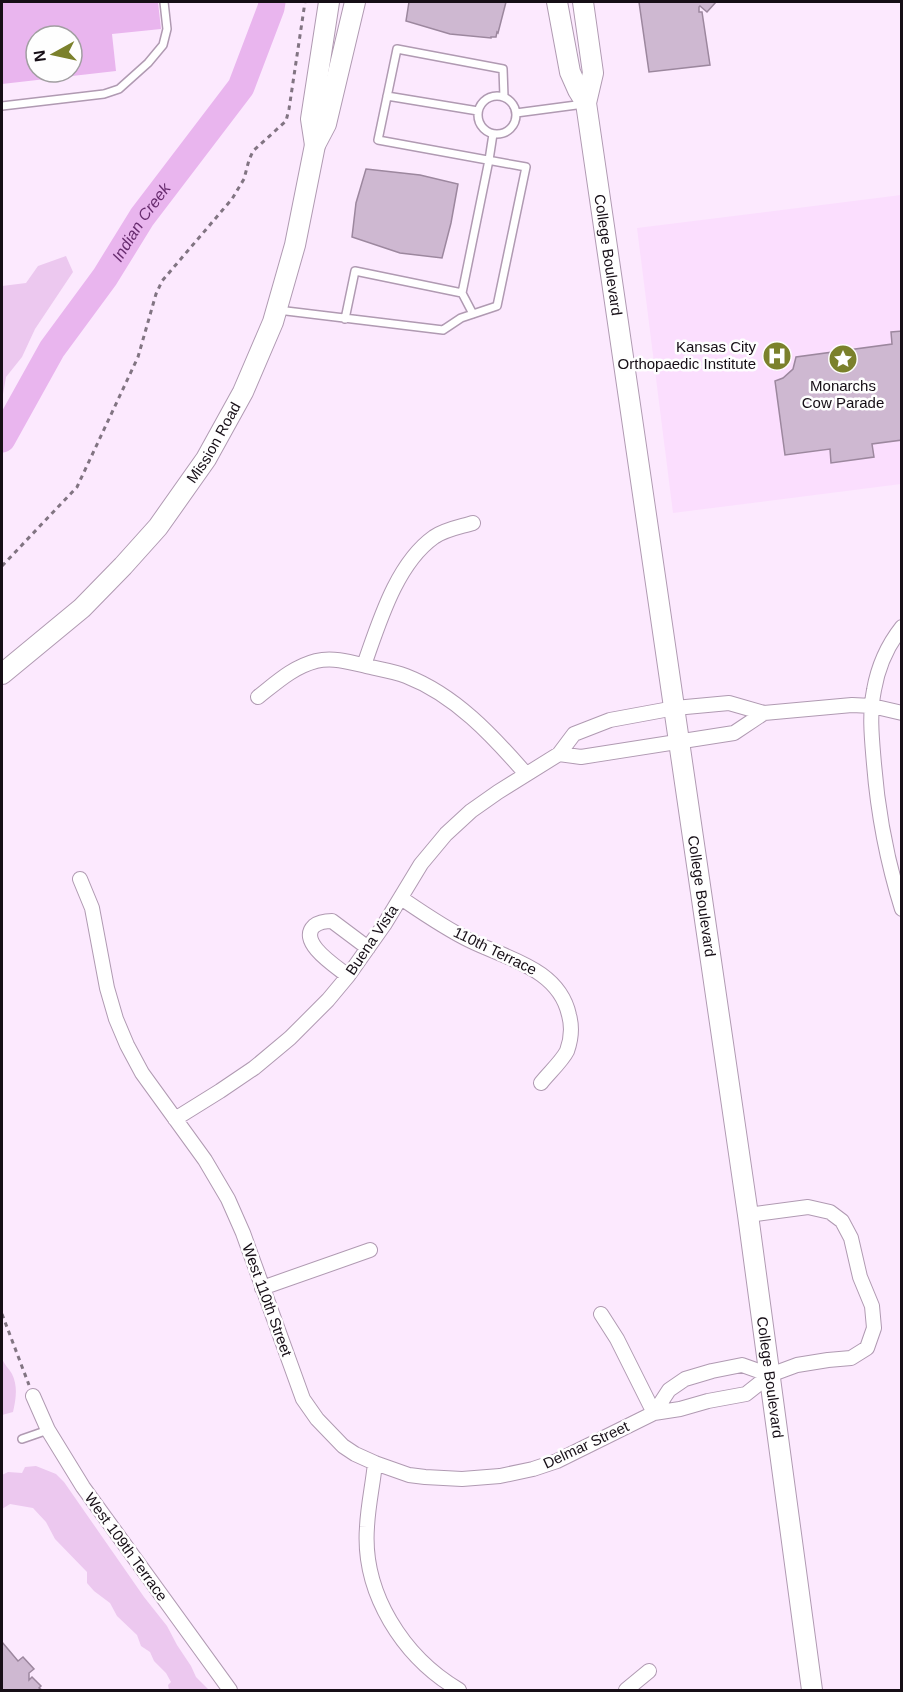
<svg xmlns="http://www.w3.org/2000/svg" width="903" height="1692" viewBox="0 0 903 1692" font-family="Arial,sans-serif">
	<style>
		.built { fill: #fbdefe }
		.green { fill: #ecc8ef }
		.water { fill: #e9b5ee; fill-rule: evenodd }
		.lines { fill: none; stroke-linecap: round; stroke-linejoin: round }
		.river { stroke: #e9b5ee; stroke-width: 27 }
		.building { fill: #ceb8d1; stroke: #9c879e; stroke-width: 1.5 }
		.lane-casing { stroke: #b09ab2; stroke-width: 10 }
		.street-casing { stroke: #b09ab2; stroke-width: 16 }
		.secondary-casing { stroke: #b09ab2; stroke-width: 22 }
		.path { stroke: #817482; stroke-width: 3; stroke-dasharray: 4.5 4.5; stroke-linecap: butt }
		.lane { stroke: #fff; stroke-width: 7 }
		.street { stroke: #fff; stroke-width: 14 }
		.secondary { stroke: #fff; stroke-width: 20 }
		.labels { text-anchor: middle; stroke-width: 5; stroke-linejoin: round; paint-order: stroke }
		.street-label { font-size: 15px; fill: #160e16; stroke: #fefefe }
		.poi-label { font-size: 15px; fill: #160e16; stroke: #fefefe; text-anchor: end }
		.water-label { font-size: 16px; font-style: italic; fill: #682c6f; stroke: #fefefe }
	</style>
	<rect width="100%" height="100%" fill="#fce9fe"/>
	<path class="built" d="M901,195V484L673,513L637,228Z"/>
	<path class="green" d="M66,256L73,272L35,329L22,357L6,377L2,400V286L26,283L38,266Z
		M2,1358C4,1365 9,1368 12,1374C18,1386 16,1399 13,1412L2,1415Z
		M36,1466L56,1474L64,1482L144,1597L167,1626L177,1645L191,1666L196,1677L209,1690H169L168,1685L171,1682L166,1673L154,1661L150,1652L141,1646L137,1635L117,1616L110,1603L94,1591L87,1583V1572L55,1539L46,1522L33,1508L10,1504L2,1509V1475L8,1472L22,1473L25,1467Z"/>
	<path class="water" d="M2,2H158L161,29L112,34L116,71L2,84ZM36,36H72V72H36Z"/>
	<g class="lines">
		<path class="river" id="s1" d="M2,439L52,349L105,277L142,217L241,87L271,8L272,2"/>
	</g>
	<path class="building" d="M409,2H506L498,33L497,32L496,37H491V38L450,34L406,21Z
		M639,2H716L707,12L700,6L699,7V12H702L710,65L649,72Z
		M366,169L420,175L458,184L451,223L442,258L400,253L352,237L356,203Z
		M902,331V440L872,444L874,457L831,463L830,449L785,455L775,381L783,378L793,369L796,357L892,344L891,332Z
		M2,1642L18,1661L23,1657L34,1669L29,1673V1680L32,1677L41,1686L39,1688L42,1690H2Z"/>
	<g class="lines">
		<g class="lane-casing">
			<path id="lane" d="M478 115a19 19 0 1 1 38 0a19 19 0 1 1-38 0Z
				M387,96L478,111
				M2,106L104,94L119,89L148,63L163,45L167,29L164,2
				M516,113L584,104
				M462,293L473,314
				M278,310L443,330L461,318L497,306L526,167L378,140L397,49L503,69L504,97
				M345,319L355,271L462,293L489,160L493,134
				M22,1439L48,1430"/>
		</g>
		<g class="street-casing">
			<path id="street" d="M902,627C887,646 878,667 874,690C869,715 872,740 874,764C878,814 887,861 902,909
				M364,665C379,623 396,564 434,537C446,529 460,527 473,523
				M258,697C277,682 293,667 316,661C333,657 350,662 366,666C379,669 393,671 406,676C455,695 492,735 526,774
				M559,754L581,757L734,733L764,713
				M80,879L92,908L107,988L116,1019L127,1045L142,1073L205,1160L228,1199L243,1233L303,1399L317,1419L343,1446L355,1454L375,1463L409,1475L425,1477L462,1479L500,1476L533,1469L557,1461L654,1413L680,1409L708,1401L746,1394L770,1375L797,1365L828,1360L851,1358L867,1348L874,1328L872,1306L860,1277L851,1238L842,1221L830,1212L808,1207L748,1215
				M401,898C423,913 446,929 471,941C508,959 559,969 569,1015C572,1026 571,1040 567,1051C562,1061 548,1074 541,1083
				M348,976C337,967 297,942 314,926C319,922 326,921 332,921L368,948
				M175,1119L220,1091L254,1068L290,1038L328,1000L348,976L384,925L421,864L446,834L471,811L498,792L559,754L574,734L610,720L675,708L729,703L764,713L852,705L872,706L902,713
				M262,1288L370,1250
				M601,1314L617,1339L654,1413
				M33,1396L48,1430L83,1487L230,1690
				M654,1413L669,1390L685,1379L712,1371L742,1365L770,1375
				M375,1463C373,1484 368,1505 367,1527C362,1593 403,1657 459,1690
				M626,1690L649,1671"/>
		</g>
		<g class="secondary-casing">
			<g id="secondary">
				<path d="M557,2L570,72L578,90L586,103"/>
				<path id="s2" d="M583,2L593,73L586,103L748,1215L812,1690"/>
				<path d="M315,145L311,119L329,2"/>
				<path id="s3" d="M2,674L82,608L123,566L158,527L206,459L243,392L273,322L295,245L315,145L326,124L355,2"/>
			</g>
		</g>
		<path class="path" d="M2,566L77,487L138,357L156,294L162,281L232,199L244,179L249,160L253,151L286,121L289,109L305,2
			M2,1314L29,1385"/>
		<use href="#lane" class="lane"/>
		<use href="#street" class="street"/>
		<use href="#secondary" class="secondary"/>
	</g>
	<defs>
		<g id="hospital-disc" transform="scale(1.5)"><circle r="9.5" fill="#7b812c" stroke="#fefefe"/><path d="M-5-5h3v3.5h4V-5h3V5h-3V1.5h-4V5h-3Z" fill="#fff"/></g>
		<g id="sight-disc" transform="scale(1.5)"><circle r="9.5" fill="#7b812c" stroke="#fefefe"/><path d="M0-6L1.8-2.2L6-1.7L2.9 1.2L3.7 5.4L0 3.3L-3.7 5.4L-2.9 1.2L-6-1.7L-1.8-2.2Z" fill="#fff"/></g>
	</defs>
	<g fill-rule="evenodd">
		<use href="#hospital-disc" x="777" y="356"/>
		<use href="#sight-disc" x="843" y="359"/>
	</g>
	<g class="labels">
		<g class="street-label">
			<text dy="5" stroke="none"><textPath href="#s2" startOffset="256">College Boulevard</textPath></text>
			<text dy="5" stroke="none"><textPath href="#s3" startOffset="316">Mission Road</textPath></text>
			<text dy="5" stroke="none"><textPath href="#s2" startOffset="904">College Boulevard</textPath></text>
			<text transform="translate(372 940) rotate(-56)" y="5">Buena Vista</text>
			<text transform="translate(495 951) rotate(26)" y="5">110th Terrace</text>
			<text transform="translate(267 1300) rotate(70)" y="5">West 110th Street</text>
			<text dy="5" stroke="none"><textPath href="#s2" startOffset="1390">College Boulevard</textPath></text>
			<text transform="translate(586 1445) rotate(-25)" y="5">Delmar Street</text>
			<text transform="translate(126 1547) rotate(54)" y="5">West 109th Terrace</text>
		</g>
		<g class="poi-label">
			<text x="756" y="352">Kansas City<tspan x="756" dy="17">Orthopaedic Institute</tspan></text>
			<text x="843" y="391" text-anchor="middle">Monarchs<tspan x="843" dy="17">Cow Parade</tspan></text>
		</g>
		<g class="water-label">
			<text dy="6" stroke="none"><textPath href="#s1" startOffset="258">Indian Creek</textPath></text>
		</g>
	</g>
	<rect width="903" height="1692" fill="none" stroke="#160e16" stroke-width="6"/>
	<g transform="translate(54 54) rotate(262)"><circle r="28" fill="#fefefe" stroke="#a19ea1" stroke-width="1.5"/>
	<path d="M0-4.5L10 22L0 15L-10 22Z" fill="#7b812c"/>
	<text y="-9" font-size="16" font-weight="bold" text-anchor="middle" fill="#160e16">N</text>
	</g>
</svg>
